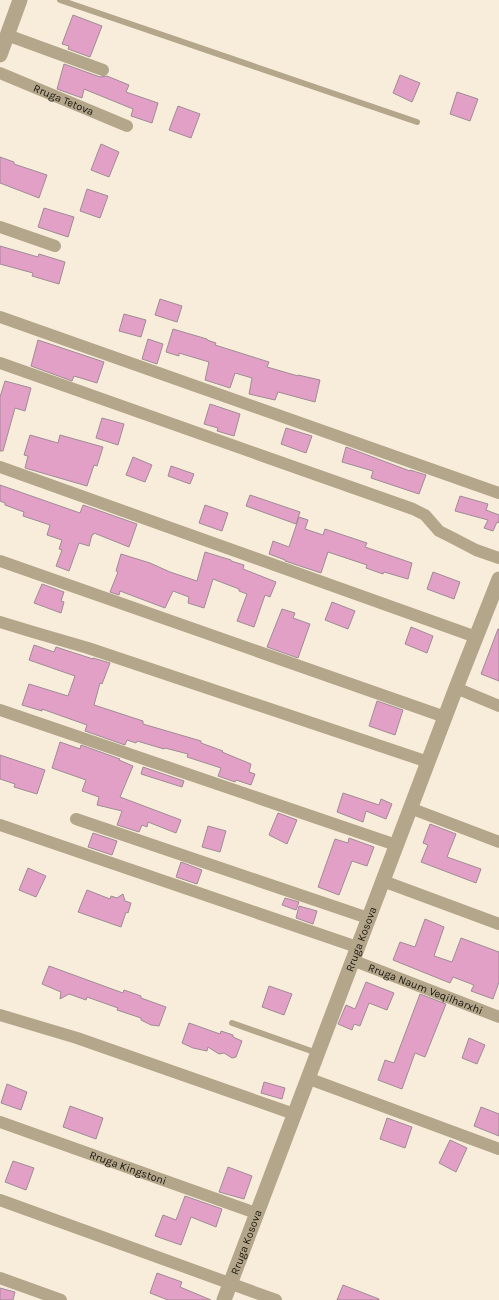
<svg xmlns="http://www.w3.org/2000/svg" width="499" height="1300" viewBox="0 0 499 1300" font-family="Karla,sans-serif">
	<style>
		.building { fill: #e3a0c6; stroke: #9e8c95 }
		.lines { fill: none; stroke-linecap: round; stroke-linejoin: round }
		.service { stroke: #b3a68a; stroke-width: 6 }
		.minor { stroke: #b3a68a; stroke-width: 12 }
		.tertiary { stroke: #b3a68a; stroke-width: 15 }
		.labels { text-anchor: middle; stroke-width: 3; stroke-linejoin: round; paint-order: stroke }
		.street-label { font-size: 11px; fill: #18140e; stroke: #f8eddb }
	</style>
	<rect width="100%" height="100%" fill="#f8eddb"/>
	<path class="building" d="M73,15L102,26L90,57L68,49L69,46L62,44Z
		M64,64L100,77L107,76L129,85L126,92L158,103L152,123L131,116L133,109L84,89L82,98L57,89Z
		M400,75L420,83L412,102L393,93Z
		M457,92L478,99L470,121L450,114Z
		M178,106L200,114L191,138L169,130Z
		M101,144L119,152L109,177L91,170Z
		M0,157L14,162V164L47,175L39,198L0,183Z
		M87,189L108,196L100,218L80,211Z
		M44,208L74,217L68,237L38,227Z
		M0,246L38,257L39,254L65,262L59,284L32,276L33,273L0,264Z
		M160,299L182,306L177,322L155,315Z
		M124,314L146,320L141,337L119,331Z
		M173,329L207,339V340L216,343L215,345L269,362L267,367L298,376V375L320,380L315,402L278,392L275,400L249,394L252,378L235,373L230,388L205,380L209,362L179,353V356L166,352Z
		M148,339L163,344L157,364L142,359Z
		M38,340L104,362L97,383L74,376L72,381L31,366Z
		M5,381L31,388L25,411L15,408L3,451H0V397Z
		M210,404L240,414L234,436L217,431L218,428L204,424Z
		M102,418L124,424L118,445L96,438Z
		M286,428L312,436L306,453L281,444Z
		M30,435L58,443L60,435L103,447L97,466L94,465L87,486L25,468L28,456L24,455Z
		M346,447L410,471V470L426,475L419,494L371,478L373,471L342,462Z
		M133,457L152,465L145,482L126,475Z
		M171,466L194,474L190,484L168,476Z
		M0,485L80,513L83,505L137,524L129,547L94,533L93,535H92L89,546L79,543L69,571L56,566L62,550L59,549L62,540L47,535L50,525L23,516L24,512L5,505V503L0,501Z
		M250,495L300,512L296,524L246,506Z
		M460,496L488,504L486,510L499,515V523L497,522L493,531L484,528L488,520L455,511Z
		M205,505L228,513L222,531L199,523Z
		M299,517L308,520L305,529L323,535L325,529L367,543L365,547L412,563L408,579L384,572L383,574L366,568L367,565L328,552L321,573L285,561V560L269,554L273,541L289,547Z
		M205,552L231,560V561L244,565L243,569L276,582L270,597L265,595L254,627L237,621L247,594L239,591V589L213,579L204,608L188,603L189,597L173,591L165,608L120,591L119,595L110,592L118,572L116,571L121,554L150,563L170,572L197,581Z
		M433,572L460,582L454,599L427,589Z
		M42,584L64,592L61,601L64,602L61,613L34,603Z
		M332,602L355,611L348,629L325,620Z
		M282,609L295,613L293,618L310,624L298,658L267,647Z
		M411,627L433,636L427,653L405,644Z
		M498,629H499V681L481,674Z
		M34,645L54,652L56,647L93,659V658L110,663L102,684L100,683L94,705L143,721V724L201,741V743L223,751L222,752L251,764L249,772L255,774L251,785L236,780L235,782L218,776L221,768L187,757L188,754L165,748L164,749L137,741L136,743L127,740L125,745L85,731L87,725L42,709V711L22,705L29,684L68,696L75,676L29,660Z
		M377,701L403,710L395,735L369,726Z
		M60,742L80,749L81,745L120,759L119,760L133,766L120,797L181,820L176,833L148,822L147,827L142,825L139,832L117,825L122,811L97,805L99,797L82,791L86,780L52,768Z
		M0,755L45,770L37,794L14,787L15,784L0,779Z
		M143,767L184,781L182,787L141,774Z
		M343,793L379,805L381,799L392,804L386,819L366,811L363,822L337,812Z
		M278,813L297,820L287,844L269,835Z
		M430,824L456,834L447,857L481,869L476,883L421,862L428,845L423,843Z
		M208,826L226,831L220,852L202,847Z
		M93,833L117,841L112,855L88,847Z
		M349,838L374,847L367,866L352,861L339,895L318,887L335,839L348,843Z
		M181,862L202,870L197,884L176,877Z
		M28,868L46,876L36,897L19,890Z
		M87,890L110,899L111,896L117,898L123,894L125,901L131,903L128,913L126,912L121,927L78,912Z
		M285,898L299,902L296,910L282,905Z
		M299,906L317,911L313,924L296,918Z
		M425,919L444,927L434,956L452,962L461,938L499,952V982L493,999L471,991L474,985L453,977L450,983L393,960L400,942L415,947Z
		M49,966L123,993L124,990L141,996V998L166,1007L159,1026L151,1025L141,1020V1018L117,1010L118,1008L87,997L86,1000L69,994L60,999L61,992L42,984Z
		M366,982L394,993L387,1010L369,1003L360,1026L354,1024L352,1030L338,1024L346,1005L355,1009Z
		M269,986L292,994L284,1015L262,1007Z
		M420,994L446,1004L425,1057L415,1053L402,1089L378,1080L385,1060L394,1063Z
		M189,1023L220,1034L221,1031L233,1035V1037L242,1041L236,1057L232,1058L224,1053L219,1054L208,1047L207,1051L193,1048L182,1043Z
		M469,1038L485,1045L477,1064L462,1058Z
		M264,1082L285,1088L282,1099L261,1093Z
		M7,1084L27,1092L21,1110L1,1103Z
		M70,1106L103,1118L96,1139L63,1127Z
		M481,1107L499,1114V1136L474,1126Z
		M387,1118L412,1127L405,1148L380,1139Z
		M450,1140L467,1148L456,1172L439,1163Z
		M13,1161L34,1168L26,1190L5,1182Z
		M228,1167L252,1176L244,1199L219,1192Z
		M185,1196L222,1209L216,1227L191,1217L181,1245L155,1236L163,1215L176,1220Z
		M157,1273L182,1282L180,1287L211,1300H168L150,1293Z
		M343,1285L379,1299V1300H337Z
		M0,1288L15,1292L13,1300H0Z"/>
	<g class="lines">
		<path class="service" d="M60,0L417,122
			M232,1023L317,1053"/>
		<g class="minor">
			<path d="M7,35L103,70"/>
			<path id="s1" d="M0,73L127,126"/>
			<path d="M0,227L55,246"/>
			<path d="M0,317L499,493"/>
			<path d="M0,363L413,509L425,515L439,531L451,537L476,550L499,558"/>
			<path d="M0,467L476,637"/>
			<path d="M0,561L445,717"/>
			<path d="M0,622L33,632L88,648L428,762"/>
			<path d="M456,688L499,706"/>
			<path d="M0,710L396,845"/>
			<path d="M410,808L499,842"/>
			<path d="M76,819L368,918"/>
			<path d="M0,825L357,947"/>
			<path d="M383,881L499,924"/>
			<path id="s2" d="M352,960L499,1017"/>
			<path d="M0,1015L77,1038L294,1114"/>
			<path d="M307,1078L499,1149"/>
			<path id="s3" d="M0,1122L256,1213"/>
			<path d="M0,1200L276,1300"/>
			<path d="M0,1278L61,1300"/>
		</g>
		<g class="tertiary">
			<path d="M0,55L20,0"/>
			<path id="s4" d="M224,1300L456,688L499,579"/>
		</g>
	</g>
	<g class="labels">
		<g class="street-label">
			<text dy="4" stroke="none"><textPath href="#s1" startOffset="69">Rruga Tetova</textPath></text>
			<text dy="4" stroke="none"><textPath href="#s4" startOffset="386">Rruga Kosova</textPath></text>
			<text dy="4" stroke="none"><textPath href="#s2" startOffset="79">Rruga Naum Veqilharxhi</textPath></text>
			<text dy="4" stroke="none"><textPath href="#s3" startOffset="136">Rruga Kingstoni</textPath></text>
			<text dy="4" stroke="none"><textPath href="#s4" startOffset="62">Rruga Kosova</textPath></text>
		</g>
	</g>
</svg>
